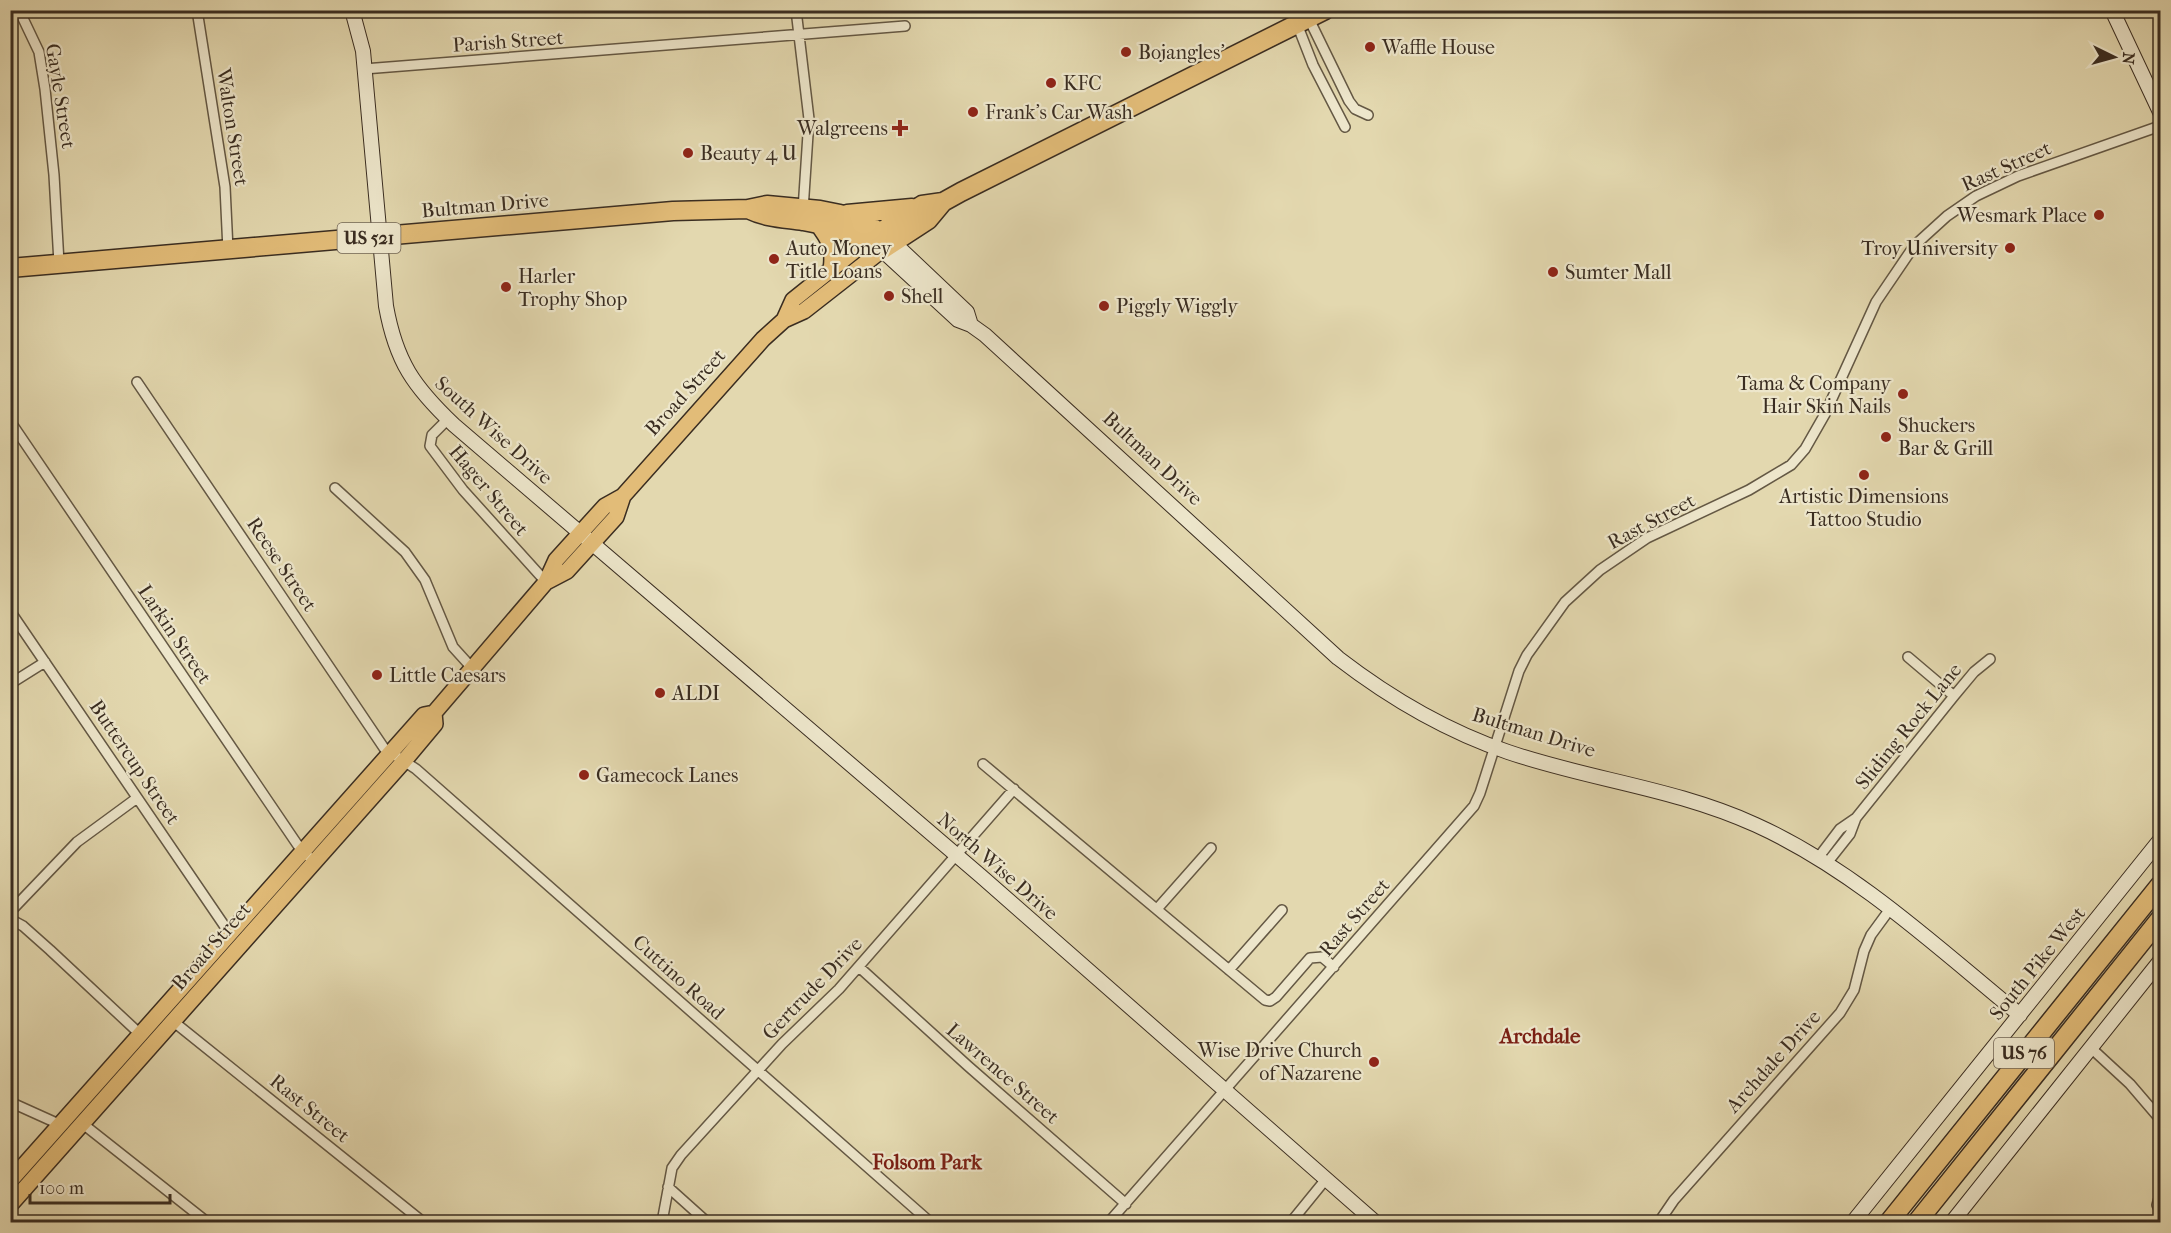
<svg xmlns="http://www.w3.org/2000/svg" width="2171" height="1233" viewBox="0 0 2171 1233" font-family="'IM FELL French Canon',serif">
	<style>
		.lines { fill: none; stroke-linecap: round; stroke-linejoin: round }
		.street-casing { stroke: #645844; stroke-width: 12 }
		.secondary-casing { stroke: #3a2d21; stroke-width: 16 }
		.primary-casing { stroke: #3a2d21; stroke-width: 18 }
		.highway-casing { stroke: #3a2d21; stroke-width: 21 }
		.street { stroke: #ede6cb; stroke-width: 9 }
		.secondary { stroke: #ede6cb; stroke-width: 14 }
		.primary { stroke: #e2bc78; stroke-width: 15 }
		.highway { stroke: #e2bc78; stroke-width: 18 }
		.poi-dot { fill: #8f2418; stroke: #ede6cb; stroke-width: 2 }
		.labels { text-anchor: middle; stroke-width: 4.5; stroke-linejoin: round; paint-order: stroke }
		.shield { fill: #ede6cb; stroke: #706454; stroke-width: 1.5 }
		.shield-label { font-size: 18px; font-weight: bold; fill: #3a2d21 }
		.street-label { font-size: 20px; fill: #3a2d21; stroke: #ede6cb }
		.poi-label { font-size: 20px; fill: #3a2d21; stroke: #ede6cb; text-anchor: start }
		.neighbourhood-label { font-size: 21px; font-weight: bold; fill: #7a1f14; stroke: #ede6cb }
	</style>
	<rect width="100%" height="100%" fill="#e3d8af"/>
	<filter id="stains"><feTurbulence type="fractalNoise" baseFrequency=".00333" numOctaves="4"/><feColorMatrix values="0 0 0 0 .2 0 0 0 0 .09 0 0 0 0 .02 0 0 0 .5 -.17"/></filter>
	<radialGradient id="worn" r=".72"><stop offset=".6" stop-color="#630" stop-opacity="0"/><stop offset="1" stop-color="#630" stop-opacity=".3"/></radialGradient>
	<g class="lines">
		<g class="street-casing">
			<path id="street" d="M19,10L39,52L45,89L54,175L59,263
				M197,10L225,187L228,250
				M796,10L809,119L803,210
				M1309,19L1349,101L1355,109L1368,115
				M1297,24L1313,65L1345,127
				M364,69L905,26
				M137,382L384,748L416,769L930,1222
				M448,419L432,435L430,446L463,490L546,582
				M10,421L297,844L303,852L315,862
				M335,488L405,552L425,580L453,647L472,668
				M10,611L230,934
				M1908,657L1954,696
				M10,684L45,662
				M983,764L1265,1000L1270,1001L1276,997L1310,958L1322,957L1334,967
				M1856,818L1954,696L1974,672L1990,659
				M1818,858L1840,829L1856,818L1850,834L1827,863
				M1157,909L1211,848
				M10,912L77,842L137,798
				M10,919L23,926L50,950L141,1035
				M859,967L968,1066L1126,1204
				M1229,970L1282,910
				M174,1022L423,1222
				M2091,1048L2130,1084L2160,1119
				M10,1102L61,1125
				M83,1124L207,1222
				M668,1187L707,1222
				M2160,1195L2157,1205L2160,1212
				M662,1222L672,1168L681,1155L782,1044L839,989L1014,789
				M1109,1222L1474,806L1480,793L1519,671L1527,655L1565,602L1600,570L1647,538L1749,490L1791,465L1805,449L1825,414L1876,302L1914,246L1947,216L1976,196L2018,176L2160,126
				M1291,1222L1326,1179
				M1659,1222L1674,1200L1840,1013L1854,990L1864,951L1871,935L1890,909"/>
		</g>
		<g class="secondary-casing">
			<path id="secondary" d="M352,10L363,51L386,306C396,362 414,387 454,425L982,877L1375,1222
				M2112,10L2160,112
				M893,242L967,312L971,325
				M882,250L958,320L971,325L985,335L1338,658C1390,698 1446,731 1508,752C1590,780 1675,788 1756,825C1855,870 1937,947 2020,1015
				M1853,1222L2160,840
				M1952,1222L2160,961"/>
		</g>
		<g class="primary-casing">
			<path id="primary" d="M784,320L793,300L868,240
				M546,582L567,571L616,517L623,496L763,339L784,320L804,311L882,250
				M10,1181L424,715L434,713L546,582L556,560L605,506L623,496
				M10,1205L404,761L435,724L434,713"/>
		</g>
		<g class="highway-casing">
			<path id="highway" d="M748,209C767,218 782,218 803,221C831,226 858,234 882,250L928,220L943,202L961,192L1325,10
				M847,214L912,208
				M819,224C830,238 835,248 833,266
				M871,238L922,205L943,202
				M10,268L673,211L748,209L767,205L820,210L840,214L860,221L880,232L893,242
				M1889,1222L2160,885
				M1917,1222L2160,919"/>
		</g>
		<use href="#street" class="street"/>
		<use href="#secondary" class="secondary"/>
		<use href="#primary" class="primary"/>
		<use href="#highway" class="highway"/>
	</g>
	<g class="poi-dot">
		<circle cx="1370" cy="47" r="6"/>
		<circle cx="1126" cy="52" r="6"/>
		<circle cx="1051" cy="83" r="6"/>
		<circle cx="973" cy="112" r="6"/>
		<path d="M897 119h6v6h6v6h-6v6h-6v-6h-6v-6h6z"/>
		<circle cx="688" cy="153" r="6"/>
		<circle cx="2099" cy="215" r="6"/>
		<circle cx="2010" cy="248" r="6"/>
		<circle cx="774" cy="259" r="6"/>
		<circle cx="1553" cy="272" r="6"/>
		<circle cx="506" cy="287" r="6"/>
		<circle cx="889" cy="296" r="6"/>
		<circle cx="1104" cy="306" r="6"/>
		<circle cx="1903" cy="394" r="6"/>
		<circle cx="1886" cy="437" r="6"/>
		<circle cx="1864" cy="475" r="6"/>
		<circle cx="377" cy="675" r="6"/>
		<circle cx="660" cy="693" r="6"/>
		<circle cx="584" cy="775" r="6"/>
		<circle cx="1374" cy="1062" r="6"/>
	</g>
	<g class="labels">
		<g class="shield">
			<rect x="337.5" y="223" width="63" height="30" rx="4.5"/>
			<rect x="1994" y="1038" width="60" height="30" rx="4.5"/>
		</g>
		<g class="shield-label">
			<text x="369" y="244">US 521</text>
			<text x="2024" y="1059">US 76</text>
		</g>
		<g class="street-label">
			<text transform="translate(508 41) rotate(-4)" y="7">Parish Street</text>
			<text transform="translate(61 96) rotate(81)" y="7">Gayle Street</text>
			<text transform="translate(233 127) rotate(81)" y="7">Walton Street</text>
			<text transform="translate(2006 166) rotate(-24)" y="7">Rast Street</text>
			<text transform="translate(485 205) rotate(-5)" y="7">Bultman Drive</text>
			<text transform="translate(685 392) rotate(-48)" y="7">Broad Street</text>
			<text transform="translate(494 430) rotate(42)" y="7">South Wise Drive</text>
			<text transform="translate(1153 458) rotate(43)" y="7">Bultman Drive</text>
			<text transform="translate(489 490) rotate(50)" y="7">Hager Street</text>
			<text transform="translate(1651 521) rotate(-28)" y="7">Rast Street</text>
			<text transform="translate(282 564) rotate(56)" y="7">Reese Street</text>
			<text transform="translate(175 634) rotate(56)" y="7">Larkin Street</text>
			<text transform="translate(1908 726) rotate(-51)" y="7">Sliding Rock Lane</text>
			<text transform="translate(1534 732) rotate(17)" y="7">Bultman Drive</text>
			<text transform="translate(135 762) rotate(56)" y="7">Buttercup Street</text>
			<text transform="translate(998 866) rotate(41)" y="7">North Wise Drive</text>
			<text transform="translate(1354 917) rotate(-49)" y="7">Rast Street</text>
			<text transform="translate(211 946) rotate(-49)" y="7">Broad Street</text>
			<text transform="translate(2037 963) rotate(-51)" y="7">South Pike West</text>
			<text transform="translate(679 977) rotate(42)" y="7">Cuttino Road</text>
			<text transform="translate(812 988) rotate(-46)" y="7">Gertrude Drive</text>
			<text transform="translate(1773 1061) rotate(-48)" y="7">Archdale Drive</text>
			<text transform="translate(1003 1073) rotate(41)" y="7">Lawrence Street</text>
			<text transform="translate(310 1108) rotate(39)" y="7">Rast Street</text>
		</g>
		<g class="poi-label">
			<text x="1382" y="54">Waffle House</text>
			<text x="1138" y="59">Bojangles'</text>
			<text x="1063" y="90">KFC</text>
			<text x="985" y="119">Frank's Car Wash</text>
			<text x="888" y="135" text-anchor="end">Walgreens</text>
			<text x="700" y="160">Beauty 4 U</text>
			<text x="2087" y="222" text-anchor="end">Wesmark Place</text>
			<text x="786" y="255">Auto Money<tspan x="786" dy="23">Title Loans</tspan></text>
			<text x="1998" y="255" text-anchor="end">Troy University</text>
			<text x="1565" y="279">Sumter Mall</text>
			<text x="518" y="283">Harler<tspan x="518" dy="23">Trophy Shop</tspan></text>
			<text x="901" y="303">Shell</text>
			<text x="1116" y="313">Piggly Wiggly</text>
			<text x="1891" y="390" text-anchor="end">Tama &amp; Company<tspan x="1891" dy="23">Hair Skin Nails</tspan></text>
			<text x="1898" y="432">Shuckers<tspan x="1898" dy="23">Bar &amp; Grill</tspan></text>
			<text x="1864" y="503" text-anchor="middle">Artistic Dimensions<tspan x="1864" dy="23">Tattoo Studio</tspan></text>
			<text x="389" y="682">Little Caesars</text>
			<text x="672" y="700">ALDI</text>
			<text x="596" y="782">Gamecock Lanes</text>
			<text x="1362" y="1057" text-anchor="end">Wise Drive Church<tspan x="1362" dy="23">of Nazarene</tspan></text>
		</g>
		<g class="neighbourhood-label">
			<text x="1540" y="1043">Archdale</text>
			<text x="927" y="1169">Folsom Park</text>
		</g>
	</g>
	<rect width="2171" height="1233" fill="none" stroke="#e3d8af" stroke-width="36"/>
	<rect x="12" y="12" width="2147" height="1209" fill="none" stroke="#3a2d21" stroke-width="3"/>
	<rect x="18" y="18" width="2135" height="1197" fill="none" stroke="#3a2d21" stroke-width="1.5"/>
	<g transform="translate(2114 57) rotate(95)" stroke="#ede6cb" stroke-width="4.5" paint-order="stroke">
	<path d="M0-4.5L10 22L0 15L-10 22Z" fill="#3a2d21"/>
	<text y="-9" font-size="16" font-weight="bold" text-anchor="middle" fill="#3a2d21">N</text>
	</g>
	<path d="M30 1194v9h140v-9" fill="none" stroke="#3a2d21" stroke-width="3"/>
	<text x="39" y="1194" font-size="18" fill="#3a2d21" stroke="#ede6cb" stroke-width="4.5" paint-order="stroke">100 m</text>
	<rect width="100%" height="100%" filter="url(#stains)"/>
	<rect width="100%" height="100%" fill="url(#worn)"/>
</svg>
